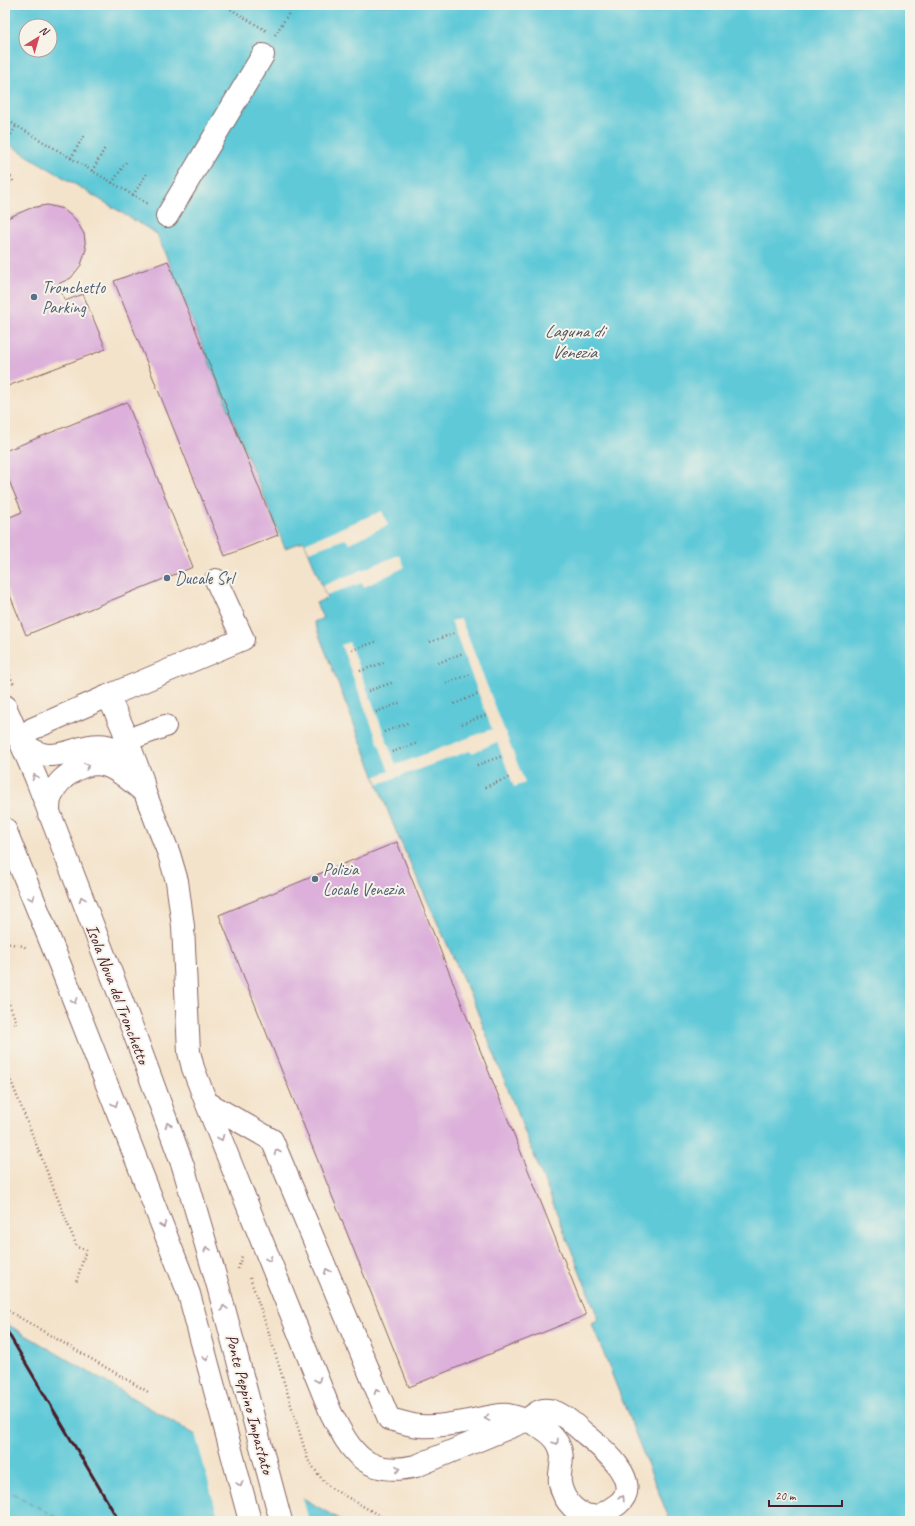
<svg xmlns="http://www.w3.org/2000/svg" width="915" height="1526" viewBox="0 0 915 1526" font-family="Caveat,sans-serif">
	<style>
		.water { fill: #5ec9d8; stroke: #547482; fill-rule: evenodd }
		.pier { fill: #f4e3cb }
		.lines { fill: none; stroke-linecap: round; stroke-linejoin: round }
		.ferry { stroke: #50525f; stroke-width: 1; stroke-dasharray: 5 4; stroke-linecap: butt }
		.building { fill: #dcb0da }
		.minor-casing { stroke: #866463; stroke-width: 24 }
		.path { stroke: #866463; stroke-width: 2.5; stroke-dasharray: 1 3; stroke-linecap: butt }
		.minor { stroke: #fff; stroke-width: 22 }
		.rail { stroke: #4a1f2b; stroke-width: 3 }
		.oneway { stroke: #ae9aa0 }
		.service-dot { fill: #5c6f8a; stroke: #f7f3e8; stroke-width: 1.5 }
		.labels { text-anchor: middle; stroke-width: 4; stroke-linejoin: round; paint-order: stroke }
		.service-label { font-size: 17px; fill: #4e5e75; stroke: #f7f3e8; text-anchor: start }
		.street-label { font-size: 17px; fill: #4a1f2b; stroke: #f7f3e8 }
		.water-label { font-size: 18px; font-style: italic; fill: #50525f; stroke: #f7f3e8 }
	</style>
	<rect width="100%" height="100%" fill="#f7f3e8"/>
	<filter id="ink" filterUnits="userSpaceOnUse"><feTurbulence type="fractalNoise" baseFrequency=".025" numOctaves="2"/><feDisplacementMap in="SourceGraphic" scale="8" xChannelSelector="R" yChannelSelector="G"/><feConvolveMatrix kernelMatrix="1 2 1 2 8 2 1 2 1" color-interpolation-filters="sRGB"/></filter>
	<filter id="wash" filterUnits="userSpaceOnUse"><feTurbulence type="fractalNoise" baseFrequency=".012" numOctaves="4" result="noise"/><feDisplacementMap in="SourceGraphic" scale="16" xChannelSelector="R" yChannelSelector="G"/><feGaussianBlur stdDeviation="0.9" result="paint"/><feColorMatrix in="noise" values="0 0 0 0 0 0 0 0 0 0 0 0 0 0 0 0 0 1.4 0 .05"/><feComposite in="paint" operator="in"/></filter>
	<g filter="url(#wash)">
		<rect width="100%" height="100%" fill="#f4e3cb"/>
		<path class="water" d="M5,5H910V1521H670L592,1324L599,1320L474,1003L397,834L314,622L323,618L316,603L327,598L305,543L304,541L285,548L157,234L5,142ZM26,26H50V50H26Z
			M5,1323L342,1521H5Z"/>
		<path class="pier" d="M382,511L388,525L349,543L345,539L309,552L305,543Z
			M399,555L405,567L364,587L362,583L326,595L322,586Z
			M461,619L525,783L514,787L497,742L472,753L469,751L378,784L375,777L389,771L341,645L349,642L396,765L492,729L451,621Z
			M195,1433L302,1495L309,1521H219Z"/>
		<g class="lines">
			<path class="ferry" d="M5,1489L63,1521"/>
		</g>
		<g id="blocks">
			<path class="building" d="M47,205L63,209L76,220L84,234L86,249L81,265L71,278L58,284L65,301L83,294L106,349L5,387V219L31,208Z
				M168,261L278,535L225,556L114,281Z
				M127,402L193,567L26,635L5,583V519L22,512L5,471V451Z
				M397,842L586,1315L409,1387L219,915Z"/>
		</g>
	</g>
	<g filter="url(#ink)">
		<use href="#blocks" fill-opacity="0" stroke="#866463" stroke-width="1"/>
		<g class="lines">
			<g class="minor-casing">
				<path id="minor" d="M167,216L263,55
					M108,696L243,639L216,580
					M5,706L36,778L133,1030L183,1166L218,1286L281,1521
					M32,729L108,696L122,726L142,779L145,793L169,854L177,881L183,926L189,1052L193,1068L206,1102L331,1413C351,1452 366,1478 416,1466L525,1421C530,1418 535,1413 540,1411C554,1405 574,1424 584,1433C601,1447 645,1482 618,1504C611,1509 604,1514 597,1516C578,1518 563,1501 560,1483C558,1469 567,1458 557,1442C548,1428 524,1418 508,1415C501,1413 467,1422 457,1423C446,1425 433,1427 421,1426C411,1426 399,1421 389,1419L272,1140L206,1102
					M127,740L165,726
					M20,741C27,746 34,752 42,754C53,757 65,753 75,750C101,741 118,744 136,766
					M49,814C49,808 49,801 51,796C59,776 86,759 107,766C121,771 133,783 145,793
					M5,829L60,965L189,1294L250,1521"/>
			</g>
			<path class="path" d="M224,5L268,32
				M275,35L294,5
				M5,119L148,204
				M5,145L16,126
				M71,158L84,135
				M5,166L13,181L5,185
				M92,171L105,148
				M112,183L127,161
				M133,195L148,172
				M430,642L455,633
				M352,650L378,641
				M438,663L463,653
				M5,664L14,685
				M360,671L386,662
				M446,683L471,674
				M368,691L394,682
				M454,704L478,694
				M376,712L402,702
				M462,724L486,715
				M384,732L410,722
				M392,752L418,743
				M477,765L502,756
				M485,787L510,777
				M5,943L24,946L26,948
				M5,993L16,1021L15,1025
				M5,1047L6,1046
				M5,1066L77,1247L86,1250L76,1283
				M238,1269L242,1256
				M250,1278L268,1330L308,1460L321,1478L331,1488L389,1521
				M5,1309L150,1393"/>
			<use href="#minor" class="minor"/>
			<path class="rail" d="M5,1328L119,1521"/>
		</g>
		<defs><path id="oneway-chevron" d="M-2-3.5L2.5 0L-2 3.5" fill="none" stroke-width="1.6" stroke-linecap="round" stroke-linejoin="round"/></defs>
		<g class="oneway">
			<use href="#oneway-chevron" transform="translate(87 766) rotate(-17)"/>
			<use href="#oneway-chevron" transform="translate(35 777) rotate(-112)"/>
			<use href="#oneway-chevron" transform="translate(32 898) rotate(68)"/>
			<use href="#oneway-chevron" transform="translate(82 899) rotate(-111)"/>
			<use href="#oneway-chevron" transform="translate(74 1001) rotate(69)"/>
			<use href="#oneway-chevron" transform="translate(115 1104) rotate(68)"/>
			<use href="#oneway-chevron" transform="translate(168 1125) rotate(-111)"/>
			<use href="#oneway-chevron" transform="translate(221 1138) rotate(68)"/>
			<use href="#oneway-chevron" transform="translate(277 1152) rotate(-113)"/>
			<use href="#oneway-chevron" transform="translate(163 1225) rotate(69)"/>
			<use href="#oneway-chevron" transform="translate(207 1249) rotate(-106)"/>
			<use href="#oneway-chevron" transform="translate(269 1259) rotate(68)"/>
			<use href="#oneway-chevron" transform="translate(327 1271) rotate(-113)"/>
			<use href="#oneway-chevron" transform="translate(224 1308) rotate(-105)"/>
			<use href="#oneway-chevron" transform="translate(206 1358) rotate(75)"/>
			<use href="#oneway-chevron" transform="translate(318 1380) rotate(68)"/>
			<use href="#oneway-chevron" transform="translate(377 1391) rotate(-113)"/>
			<use href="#oneway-chevron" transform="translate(487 1418) rotate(170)"/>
			<use href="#oneway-chevron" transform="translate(556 1442) rotate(57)"/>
			<use href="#oneway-chevron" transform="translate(398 1469) rotate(-1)"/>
			<use href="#oneway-chevron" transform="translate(240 1484) rotate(75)"/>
			<use href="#oneway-chevron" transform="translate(622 1498) rotate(-57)"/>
		</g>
	</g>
	<g class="service-dot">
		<circle cx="34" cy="297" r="4"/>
		<circle cx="167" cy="578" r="4"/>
		<circle cx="315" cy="879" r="4"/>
	</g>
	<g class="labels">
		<g class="service-label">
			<text x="42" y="293">Tronchetto<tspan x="42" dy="20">Parking</tspan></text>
			<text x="175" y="584">Ducale Srl</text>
			<text x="323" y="875">Polizia<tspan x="323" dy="20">Locale Venezia</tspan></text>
		</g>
		<g class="street-label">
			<text transform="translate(118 994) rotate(69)" y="6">Isola Nova del Tronchetto</text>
			<text transform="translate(250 1404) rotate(75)" y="6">Ponte Peppino Impastato</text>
		</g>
		<g class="water-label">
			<text x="574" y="337">Laguna di<tspan x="574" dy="21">Venezia</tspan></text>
		</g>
	</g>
	<rect width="915" height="1526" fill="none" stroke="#f7f3e8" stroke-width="20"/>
	<g transform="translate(38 38) rotate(37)"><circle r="19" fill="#f7f3e8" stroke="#b29e9c"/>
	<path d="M0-3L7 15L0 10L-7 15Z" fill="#d1495b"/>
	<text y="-6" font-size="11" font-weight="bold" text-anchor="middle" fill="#4a1f2b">N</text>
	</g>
	<path d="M769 1500v6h73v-6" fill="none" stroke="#4a1f2b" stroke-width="2"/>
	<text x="775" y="1500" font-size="12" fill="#4a1f2b" stroke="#f7f3e8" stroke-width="3" paint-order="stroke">20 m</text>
</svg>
